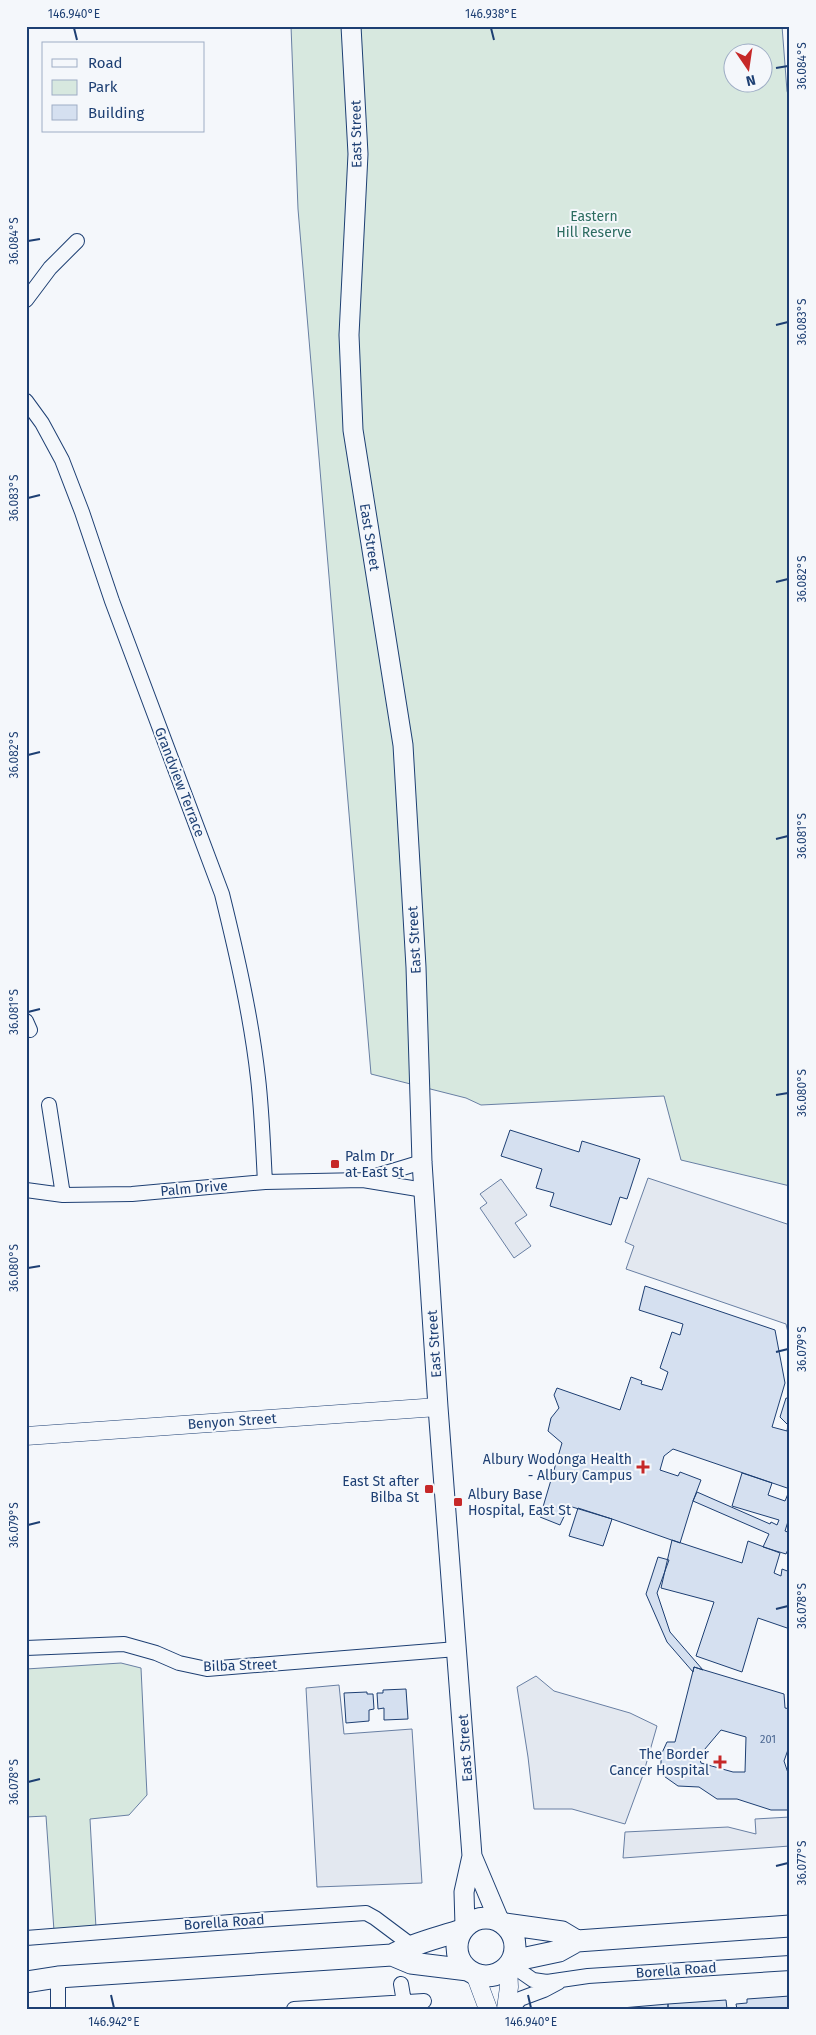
<svg xmlns="http://www.w3.org/2000/svg" width="816" height="2035" viewBox="0 0 816 2035" font-family="'Fira Sans',sans-serif">
	<style>
		.green { fill: #d7e8df; stroke: #687fa3; fill-rule: evenodd }
		.parking { fill: #e3e8f0; stroke: #687fa3 }
		.building { fill: #d5e0f0; stroke: #1d3f73; fill-rule: evenodd }
		.lines { fill: none; stroke-linecap: round; stroke-linejoin: round }
		.minor-casing { stroke: #1d3f73; stroke-width: 16 }
		.tertiary-casing { stroke: #1d3f73; stroke-width: 19 }
		.secondary-casing { stroke: #1d3f73; stroke-width: 21 }
		.primary-casing { stroke: #1d3f73; stroke-width: 23 }
		.minor { stroke: #f4f7fb; stroke-width: 14 }
		.tertiary { stroke: #f4f7fb; stroke-width: 18 }
		.secondary { stroke: #f4f7fb; stroke-width: 19 }
		.primary { stroke: #f4f7fb; stroke-width: 21 }
		.ticks { fill: none; stroke: #1d3f73; stroke-width: 2 }
		.poi-dot { fill: #c62828; stroke: #f4f7fb; stroke-width: 2 }
		.labels { text-anchor: middle; stroke-width: 4; stroke-linejoin: round; paint-order: stroke }
		.number-label { font-size: 11px; fill: #4b6792 }
		.street-label { font-size: 14px; fill: #1d3f73; stroke: #f4f7fb }
		.park-label { font-size: 14px; fill: #2c6c60; stroke: #f4f7fb }
		.poi-label { font-size: 14px; fill: #1d3f73; stroke: #f4f7fb; text-anchor: end }
		.neatline { fill: none; stroke: #1d3f73; stroke-width: 2 }
		.ticks-label { font-size: 12px; text-anchor: middle; fill: #1d3f73 }
	</style>
	<rect width="100%" height="100%" fill="#f4f7fb"/>
	<path class="green" d="M291,26H782L787,91L790,101V1186L681,1160L664,1096L481,1105L466,1098L371,1074L298,209ZM734,52H764V82H734Z
		M121,1663L141,1668L147,1795L129,1815L90,1819L96,1928L54,1931L46,1816L26,1817V1669Z"/>
	<path class="parking" d="M648,1178L790,1225V1341L786,1324L626,1269L634,1246L625,1242Z
		M501,1179L527,1215L515,1223L531,1246L514,1258L480,1208L487,1203L480,1194Z
		M536,1676L554,1691L630,1713L657,1726L643,1775L625,1824L572,1809H534L528,1757L517,1687Z
		M339,1685L344,1734L412,1729L422,1883L317,1887L306,1688Z
		M790,1817V1846L623,1858L625,1832L728,1827L756,1834L755,1819Z"/>
	<path class="building" d="M510,1130L579,1152L582,1141L640,1159L627,1199L620,1197L611,1225L550,1206L554,1193L536,1188L542,1169L501,1156Z
		M645,1286L775,1330L785,1383L772,1427L787,1431L788,1425L780,1417L786,1398L790,1399V1489L673,1449L664,1456L660,1470L678,1476L680,1472L701,1480L693,1501L680,1543L612,1519L569,1506L560,1525L540,1517L562,1443L548,1431L551,1418L559,1408L554,1395L557,1388L620,1410L631,1377L642,1381L641,1384L662,1390L668,1372L660,1368L672,1332L680,1335L683,1324L639,1310Z
		M742,1473L772,1483L768,1495L785,1501L790,1489V1515L785,1531L790,1533V1545L786,1554L763,1547L769,1534L693,1501L697,1492L770,1524L771,1522L777,1525L779,1520L732,1506Z
		M578,1508L612,1519L603,1546L569,1536Z
		M672,1540L742,1563L748,1541L780,1553L774,1573L781,1576L782,1569L790,1572V1629L758,1618L742,1672L696,1656L714,1602L661,1588Z
		M658,1557L669,1560L657,1593L670,1632L703,1670L694,1667L693,1672L667,1642L646,1594Z
		M694,1667L784,1694L785,1708L790,1709V1744L784,1761L790,1779V1810H771L737,1799H717L699,1787L678,1786L661,1774V1755L667,1742H675ZM721,1730L746,1737L745,1772H733L701,1763L699,1756Z
		M406,1689L408,1719L384,1720V1708L378,1709L377,1693H383V1690Z
		M367,1692V1694H373L374,1709L369,1710V1721L346,1723L344,1693Z
		M790,1996V2009H737L736,2004L747,2003V1999Z
		M726,2000L727,2009H668V2004Z
		M668,2004V2009H610Z"/>
	<g class="lines">
		<g class="minor-casing">
			<path id="minor" d="M26,300L50,268L77,241
				M26,401L42,423L62,460L82,512L112,601L222,894C237,955 251,1016 258,1078C262,1112 263,1147 265,1182
				M26,1021L30,1030
				M49,1105L63,1195
				M366,1179L422,1162
				M26,1190L63,1195L132,1194L265,1182L363,1180L424,1190
				M26,1648L124,1644L156,1653L179,1663L207,1669L457,1649
				M26,1938L257,1920L366,1913L375,1918L411,1945
				M510,1964L533,1980L547,1982L588,1976L790,1963
				M401,1984L404,2002
				M58,2009V1977
				M294,2009L424,2001
				M512,2009L520,1999L544,1990L559,1982"/>
		</g>
		<g class="tertiary-casing">
			<path id="tertiary" d="M26,1436L438,1407
				M475,1974L488,2009
				M506,2009L509,1987L508,1966"/>
		</g>
		<g class="secondary-casing">
			<path id="secondary" d="M351,26L358,154L349,335L353,430L403,745L416,967L422,1162L438,1407L472,1856L464,1892L465,1926
				M472,1856L499,1920"/>
		</g>
		<g class="primary-casing">
			<path id="primary" d="M457 1947a29 29 0 1 1 58 0a29 29 0 1 1-58 0Z
				M505,1924L562,1932L577,1941
				M392,1955L411,1963L468,1970
				M512,1961L559,1951L577,1941L790,1926
				M26,1982L58,1977L392,1955C414,1943 438,1938 462,1930"/>
		</g>
		<use href="#minor" class="minor"/>
		<use href="#tertiary" class="tertiary"/>
		<use href="#secondary" class="secondary"/>
		<use href="#primary" class="primary"/>
	</g>
	<path class="ticks" d="M74,28L77,40M491,28L494,40M776,68L788,66M28,241L40,239M776,325L788,322M28,498L40,495M776,582L788,579M28,755L40,752M776,839L788,836M28,1012L40,1009M776,1095L788,1093M28,1268L40,1266M776,1352L788,1349M28,1525L40,1522M776,1609L788,1606M28,1782L40,1779M776,1866L788,1863M111,1995L114,2008M528,1995L531,2008"/>
	<g class="poi-dot">
		<rect x="330" y="1159" width="10" height="10" rx="2.5"/>
		<path d="M640.5 1459.5h5v5h5v5h-5v5h-5v-5h-5v-5h5z"/>
		<rect x="424" y="1484" width="10" height="10" rx="2.5"/>
		<rect x="453" y="1497" width="10" height="10" rx="2.5"/>
		<path d="M717.5 1754.5h5v5h5v5h-5v5h-5v-5h-5v-5h5z"/>
	</g>
	<g class="labels">
		<g class="number-label">
			<text x="768" y="1743">201</text>
		</g>
		<g class="street-label">
			<text transform="translate(356 134) rotate(-91)" y="5">East Street</text>
			<text transform="translate(370 537) rotate(81)" y="5">East Street</text>
			<text transform="translate(180 782) rotate(69)" y="5">Grandview Terrace</text>
			<text transform="translate(414 940) rotate(-93)" y="5">East Street</text>
			<text transform="translate(194 1188) rotate(-5)" y="5">Palm Drive</text>
			<text transform="translate(434 1344) rotate(-94)" y="5">East Street</text>
			<text transform="translate(232 1421) rotate(-4)" y="5">Benyon Street</text>
			<text transform="translate(240 1665) rotate(-2)" y="5">Bilba Street</text>
			<text transform="translate(465 1748) rotate(-94)" y="5">East Street</text>
			<text transform="translate(224 1922) rotate(-4)" y="5">Borella Road</text>
			<text transform="translate(676 1970) rotate(-4)" y="5">Borella Road</text>
		</g>
		<g class="park-label">
			<text x="594" y="221">Eastern<tspan x="594" dy="16">Hill Reserve</tspan></text>
		</g>
		<g class="poi-label">
			<text x="345" y="1161" text-anchor="start">Palm Dr<tspan x="345" dy="16">at East St</tspan></text>
			<text x="632" y="1464">Albury Wodonga Health<tspan x="632" dy="16">- Albury Campus</tspan></text>
			<text x="419" y="1486">East St after<tspan x="419" dy="16">Bilba St</tspan></text>
			<text x="468" y="1499" text-anchor="start">Albury Base<tspan x="468" dy="16">Hospital, East St</tspan></text>
			<text x="709" y="1759">The Border<tspan x="709" dy="16">Cancer Hospital</tspan></text>
		</g>
	</g>
	<rect width="816" height="2035" fill="none" stroke="#f4f7fb" stroke-width="55"/>
	<rect x="42" y="42" width="162" height="90" fill="#f4f7fb" stroke="#9eadc5"/>
	<rect x="52" y="59" width="25" height="8" fill="#f4f7fb" stroke="#9eadc5"/>
	<text x="88" y="68" font-size="15" fill="#1d3f73">Road</text>
	<rect x="52" y="80" width="25" height="15" fill="#d7e8df" stroke="#9eadc5"/>
	<text x="88" y="92" font-size="15" fill="#1d3f73">Park</text>
	<rect x="52" y="105" width="25" height="15" fill="#d5e0f0" stroke="#9eadc5"/>
	<text x="88" y="118" font-size="15" fill="#1d3f73">Building</text>
	<g transform="translate(748 68) rotate(167)"><circle r="24" fill="#f4f7fb" stroke="#9eadc5"/>
	<path d="M0-4L9 19L0 12L-9 19Z" fill="#c62828"/>
	<text y="-8" font-size="14" font-weight="bold" text-anchor="middle" fill="#1d3f73">N</text>
	</g>
	<rect x="28" y="28" width="760" height="1980" class="neatline"/>
	<g class="ticks-label">
		<text x="74" y="18">146.940°E</text>
		<text x="491" y="18">146.938°E</text>
		<text transform="translate(802 66) rotate(-90)" y="4">36.084°S</text>
		<text transform="translate(14 241) rotate(-90)" y="4">36.084°S</text>
		<text transform="translate(802 322) rotate(-90)" y="4">36.083°S</text>
		<text transform="translate(14 498) rotate(-90)" y="4">36.083°S</text>
		<text transform="translate(802 579) rotate(-90)" y="4">36.082°S</text>
		<text transform="translate(14 755) rotate(-90)" y="4">36.082°S</text>
		<text transform="translate(802 836) rotate(-90)" y="4">36.081°S</text>
		<text transform="translate(14 1012) rotate(-90)" y="4">36.081°S</text>
		<text transform="translate(802 1093) rotate(-90)" y="4">36.080°S</text>
		<text transform="translate(14 1268) rotate(-90)" y="4">36.080°S</text>
		<text transform="translate(802 1349) rotate(-90)" y="4">36.079°S</text>
		<text transform="translate(14 1525) rotate(-90)" y="4">36.079°S</text>
		<text transform="translate(802 1606) rotate(-90)" y="4">36.078°S</text>
		<text transform="translate(14 1782) rotate(-90)" y="4">36.078°S</text>
		<text transform="translate(802 1863) rotate(-90)" y="4">36.077°S</text>
		<text x="114" y="2026">146.942°E</text>
		<text x="531" y="2026">146.940°E</text>
	</g>
</svg>
